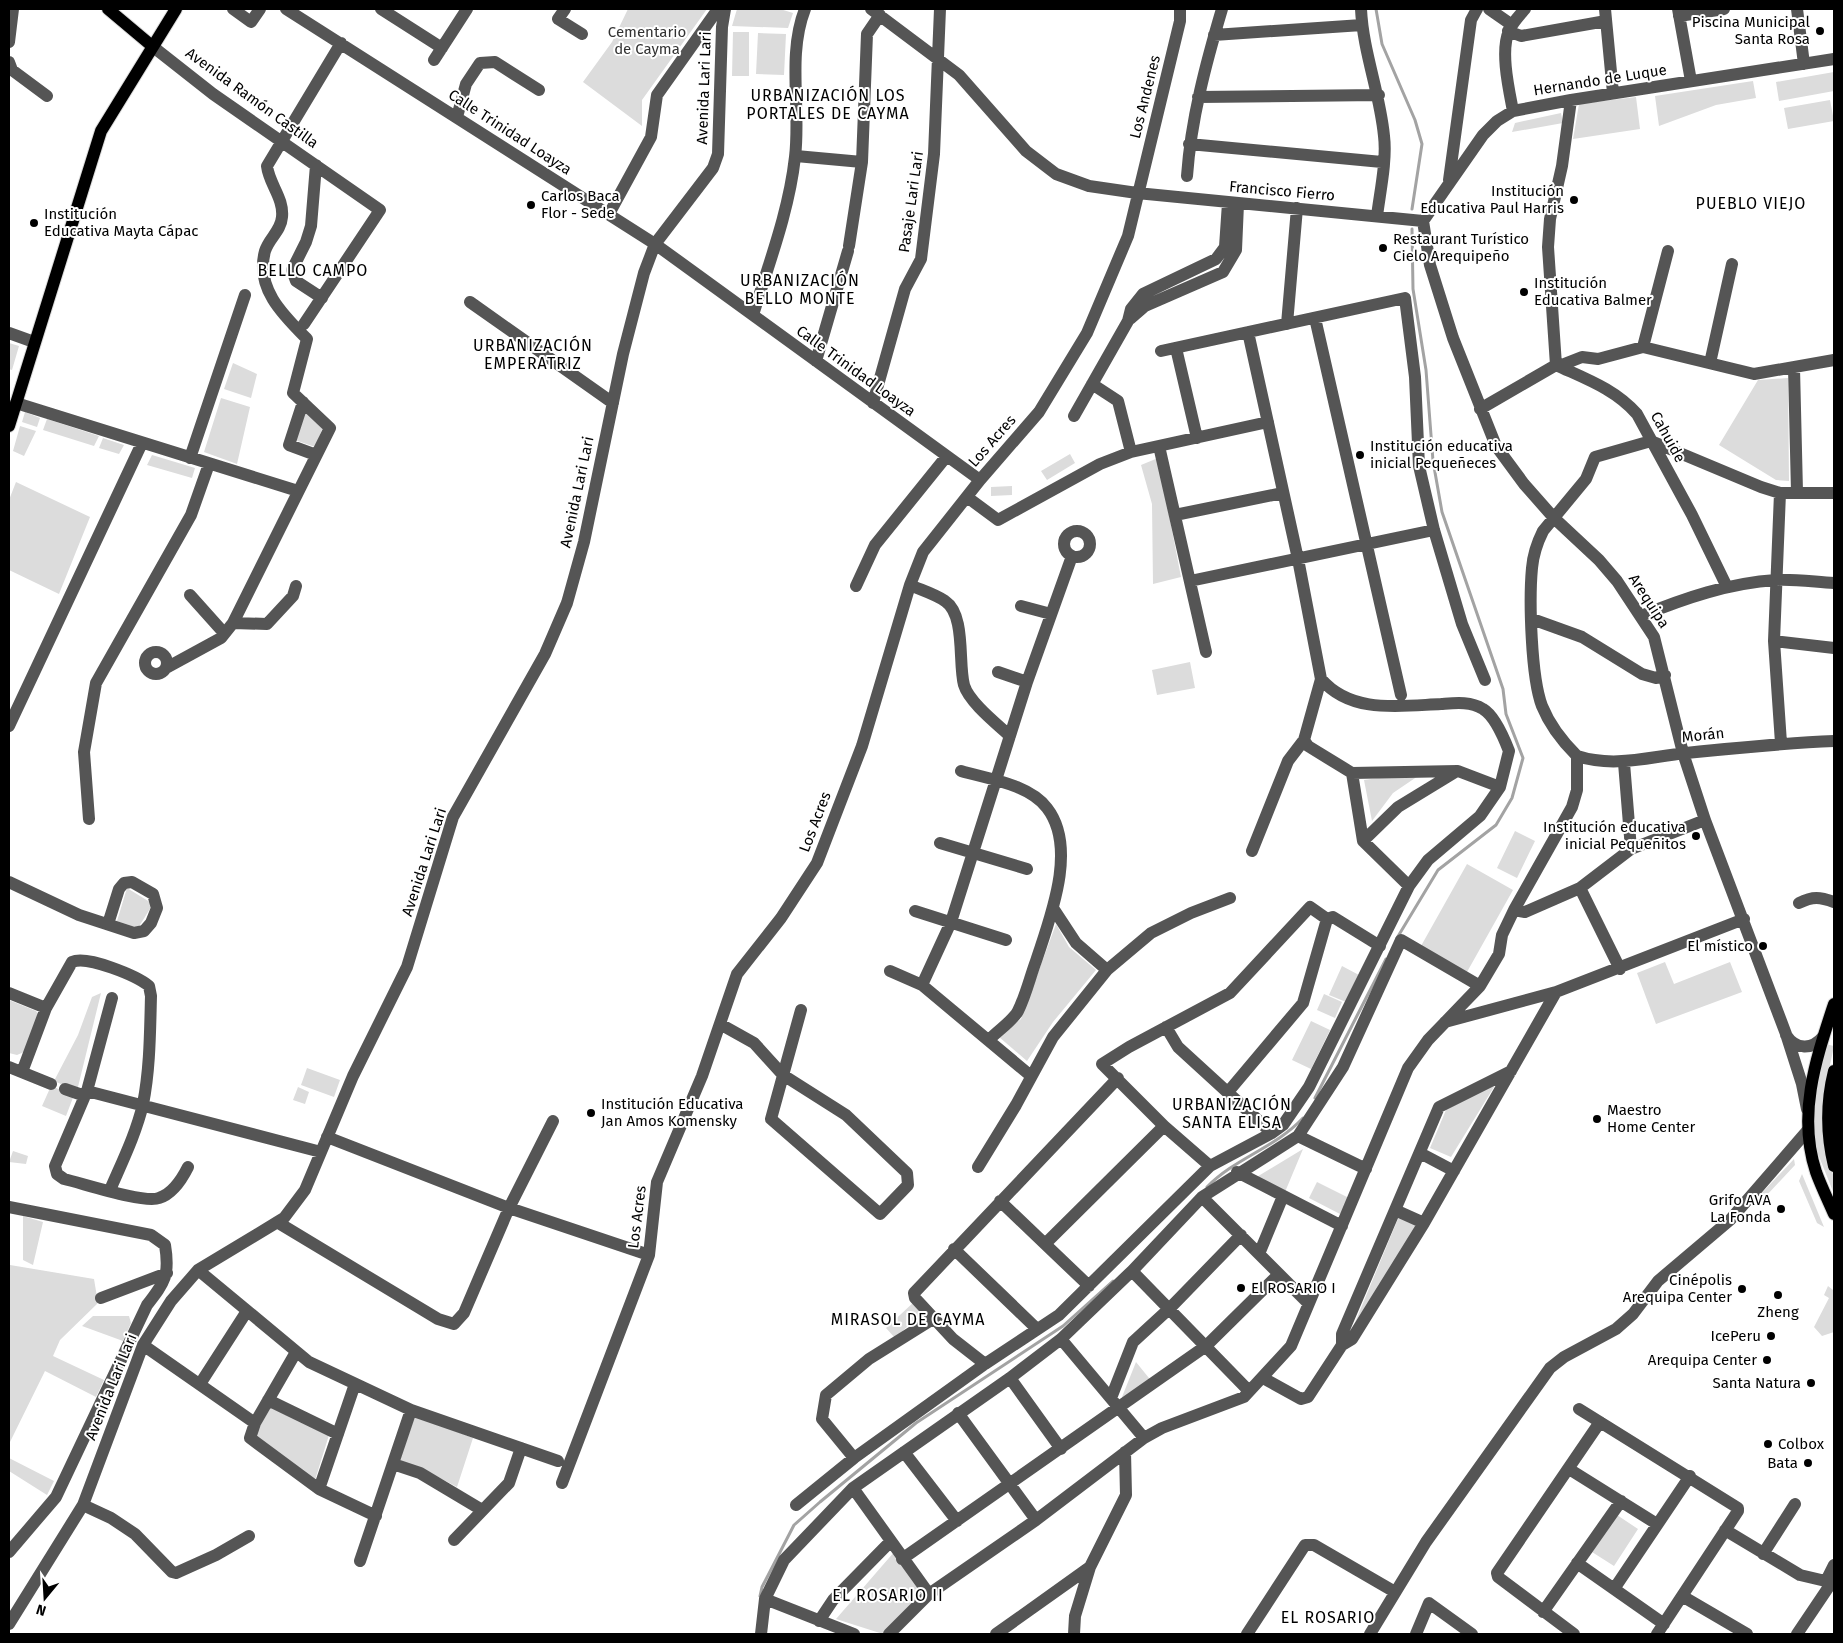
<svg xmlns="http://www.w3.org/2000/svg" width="1843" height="1643" viewBox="0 0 1843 1643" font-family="'Fira Sans',sans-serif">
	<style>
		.green { fill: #dcdcdc }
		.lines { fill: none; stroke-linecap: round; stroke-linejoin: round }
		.stream { stroke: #a3a3a3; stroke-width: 3 }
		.major-casing { stroke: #dbdbdb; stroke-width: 14 }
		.minor { stroke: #555; stroke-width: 12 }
		.major { stroke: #000; stroke-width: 12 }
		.poi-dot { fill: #000; stroke: #fff; stroke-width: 2 }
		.labels { text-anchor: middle; stroke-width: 4; stroke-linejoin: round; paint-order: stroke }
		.poi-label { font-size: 15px; fill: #000; stroke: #fff; text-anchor: end }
		.park-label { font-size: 15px; fill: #333; stroke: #fff }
		.street-label { font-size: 15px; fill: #000; stroke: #fff }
		.neighbourhood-label { font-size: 16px; letter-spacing: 1px; fill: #000; stroke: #fff }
	</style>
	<rect width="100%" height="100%" fill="#fff"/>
	<path class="green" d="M628,9H707L642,100V126L583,82L612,42Z
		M737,9H780L793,13L788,28L732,26Z
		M733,32H749V76H732Z
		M758,33L786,34L784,75L756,74Z
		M1834,72V91L1779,101L1776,82Z
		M1753,81L1756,98L1716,105L1659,126L1655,96Z
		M1636,97L1640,129L1573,139L1579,104Z
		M1830,100L1834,121L1788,129L1784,108Z
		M1561,113L1563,123L1512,132L1515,123Z
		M9,343L19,346L12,370L9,369Z
		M233,363L257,374L251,398L224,389Z
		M1788,378L1789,481L1776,480L1719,445L1758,380Z
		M221,398L250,407L237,464L204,452Z
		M311,410L323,427L315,447L295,440L301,413Z
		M25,412L40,418L37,427L22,422Z
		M47,419L99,436L94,446L43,430Z
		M20,426L36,431L24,456L13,451Z
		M103,438L124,445L119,454L99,448Z
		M1070,454L1075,463L1047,480L1041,471Z
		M152,455L195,468L192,478L147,465Z
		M1158,458L1181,577L1153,584L1152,504L1141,465Z
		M16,482L90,517L59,594L9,570V500Z
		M1012,486V495L991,496V487Z
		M1190,662L1195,688L1157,695L1152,670Z
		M1424,772L1393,793L1372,821L1364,780Z
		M1515,831L1535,841L1517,878L1497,868Z
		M1467,864L1513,890L1467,972L1421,946Z
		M127,888L153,904L138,928L117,921Z
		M1056,924L1069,947L1096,970L1053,1022L1027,1061L999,1037L1021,1019Z
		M1665,962L1674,984L1730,962L1742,992L1656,1024L1637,973Z
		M1342,966L1359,975L1346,1002L1329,995Z
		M101,993L77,1091L54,1081L78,1035L92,997Z
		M1324,994L1342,1002L1335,1018L1317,1010Z
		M9,1000L36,1011L39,1015L24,1052L17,1055L9,1053Z
		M1311,1021L1330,1030L1311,1069L1292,1060Z
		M1825,1044L1834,1046L1825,1089V1148L1834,1178V1194L1814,1144L1812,1118Z
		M307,1068L340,1080L334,1097L301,1085Z
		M1497,1082L1451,1157L1430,1148L1446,1110Z
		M51,1086L74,1095L66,1116L42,1106Z
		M298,1087L309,1092L305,1104L293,1100Z
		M1303,1149L1285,1192L1255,1178Z
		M13,1151L28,1156L26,1164L9,1162Z
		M1794,1159L1795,1165L1766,1196H1759Z
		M1802,1174L1824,1227L1817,1223L1799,1181Z
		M1317,1182L1349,1198L1340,1214L1309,1198Z
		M1400,1214L1417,1224L1351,1332Z
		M23,1216L43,1222L33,1265L23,1260Z
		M10,1265L94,1279L98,1303L60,1340L53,1356L104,1380L96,1397L45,1371L9,1444Z
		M1828,1286L1833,1290L1834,1332L1822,1336L1814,1327L1829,1298L1824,1295Z
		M915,1301L924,1311L895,1338L886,1328Z
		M93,1316H129L131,1323L123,1341L82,1326Z
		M1136,1362L1153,1383L1124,1400L1122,1397Z
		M271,1407L329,1435L315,1480L256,1436L257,1431Z
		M415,1416L473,1438L457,1487L425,1470L399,1462Z
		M9,1458L54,1481L47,1495L9,1471Z
		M1617,1515L1638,1529L1614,1566L1592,1552Z
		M895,1551L924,1590L883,1634L836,1619Z"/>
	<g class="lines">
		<path class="stream" d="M1376,9L1382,44L1415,120L1422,144L1412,209
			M1397,938L1438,870L1496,825L1512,798L1523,758L1506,714L1503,689L1442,512L1433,461L1426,370L1413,289L1412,229
			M1315,1098L1386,959
			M1207,1187C1235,1158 1275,1148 1303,1118
			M760,1596L762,1587L794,1525L820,1502L916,1423L1063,1326L1113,1281"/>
		<g class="major-casing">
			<path id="major" d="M108,9L152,46
				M9,426L101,131L176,9
				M1834,1004C1816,1059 1797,1114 1816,1172C1821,1186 1828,1200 1834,1214
				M1834,1071C1826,1103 1826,1133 1834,1166"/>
		</g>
		<path class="minor" d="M233,9L251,22L260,9
			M286,9L655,244L980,480
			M381,9L442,48
			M565,9L558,19L582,34
			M871,9L959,75L1026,151L1056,174L1089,186L1137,193L1423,221
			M1361,9C1363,52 1380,93 1384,136C1387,160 1380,192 1377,216
			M1489,9L1512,25
			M1605,9L1613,93
			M1678,9L1691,81
			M1797,9L1804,64
			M1679,16L1724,9
			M1508,31L1521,36L1606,21
			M1214,35L1362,25
			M9,42L13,9
			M152,46L213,94L380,210L304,324
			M434,60L467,9
			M9,62L12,70L47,96
			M1198,97L1379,95
			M1513,111C1509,90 1500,51 1509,31C1512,23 1520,15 1525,9
			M457,117L466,84L480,63L495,62L539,90
			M1189,144L1382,162
			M796,156L862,162
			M316,165L311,226L306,242L292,270L296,281L322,298
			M1187,176C1191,119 1206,63 1222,9
			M1449,180L1471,20L1477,9
			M609,214L651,137L657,95L718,9
			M1423,221L1430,265L1453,338L1496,446L1524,484L1554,518L1599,560L1617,581L1654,637L1683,753L1705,820L1786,1034L1802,1084L1807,1109
			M1423,221L1483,135L1497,121L1513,111L1571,100L1834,59
			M849,246L862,162L867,34L880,15
			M470,302L613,403
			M753,315C769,263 789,211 795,157C801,108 787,55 805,9
			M1315,318L1401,695
			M1130,319L1145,306L1223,272L1236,250L1238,204
			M1287,324L1297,208
			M9,333L34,342
			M1643,347L1668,251
			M1176,348L1197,438
			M1161,351L1405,298L1415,377L1419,466L1434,530L1462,624L1485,680
			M816,361L848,251
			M1710,363L1732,264
			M1556,365C1586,379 1615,389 1637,414L1692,515L1727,587
			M1556,365L1548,247L1550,219L1562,166L1571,100
			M1559,366L1582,357L1598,359L1643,347L1754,374L1834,360
			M1794,368L1797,492
			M1092,384L1118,401L1131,452
			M303,402L289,445L316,455
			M16,403L298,491
			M873,403L905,289L921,259L934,154L940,9
			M1480,409L1556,365
			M1074,416L1128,321L1131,309L1143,294L1216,259L1225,247L1228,203
			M1651,441L1761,487L1780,493H1834
			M1159,446L1206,652
			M190,458L245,295
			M1780,493L1774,641L1781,743
			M967,497L998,520L1100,464L1131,452L1268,422
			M1175,515L1283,493
			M1064 544a13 13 0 1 1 26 0a13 13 0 1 1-26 0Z
			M1190,581L1434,530
			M910,585C921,590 935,594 945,601C966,615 958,663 964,685C969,702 997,724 1010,736
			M856,586L875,545L946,457
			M190,595L224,633
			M1021,606L1051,614
			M1641,616C1685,598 1729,583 1776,580C1795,579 1815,582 1834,583
			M1532,619L1582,637L1642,674L1656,678L1665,675
			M233,623L267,624L293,596L296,586
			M1774,641L1834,648
			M145 663a11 11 0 1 1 22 0a11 11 0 1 1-22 0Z
			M166,668L221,638L233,623L330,428L293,393L307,339C283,315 255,288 265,251C269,238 281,231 282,217C284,198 269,184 267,166L341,43
			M998,672L1027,682
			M9,726L142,443
			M1304,740L1308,746L1352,773L1458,771L1500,787
			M1577,756C1614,768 1648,757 1686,753C1735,748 1785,743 1834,741
			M1624,763L1631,849
			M961,771C988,779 1029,784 1047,808C1078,848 1050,918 1036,961C1030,977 1026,995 1018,1011C1013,1021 997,1031 989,1040
			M1352,773L1363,841L1409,886
			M89,819L84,752L96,683L191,515L209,464
			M1363,841L1398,807L1457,771
			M940,843L1027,869
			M1252,851L1288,761L1304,740L1321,679
			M9,882L79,915L134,933L144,931L151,923L157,908L153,894L132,882L124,883L119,889L108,924
			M1580,888L1620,969
			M1799,903C1813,896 1820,897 1834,902
			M1053,908L1076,943L1107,970
			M1514,910L1525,912L1580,888L1631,849L1705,820
			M915,911L1006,940
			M890,971L922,985
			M9,993L46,1008
			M112,998L87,1091L55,1166L57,1174L64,1179C82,1183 145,1204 159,1198C172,1194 182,1179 188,1167
			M1445,1022L1556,992L1744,919
			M720,1024L754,1043L783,1075L846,1115L907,1173L908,1185L880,1214L771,1119L801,1010
			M1166,1027L1178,1047L1272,1133
			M1786,1035C1796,1050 1812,1050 1823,1037
			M9,1067L51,1084
			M22,1072L46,1008L72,962C87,955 137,976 149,986L151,996C150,1032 150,1069 143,1104C136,1134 122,1162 110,1190
			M1031,1076L922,985L951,922L1027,682L1072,556
			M65,1089L85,1096
			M87,1091L321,1152
			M1228,1092L1303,1003L1327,919
			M1298,1136L1366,1169
			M327,1137L509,1208L649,1255
			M1420,1153L1454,1171
			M1210,1166L1164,1126L1102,1064L1129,1047L1230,993L1310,907L1327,919L1333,917L1380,946
			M978,1167L1016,1105L1053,1037L1107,970L1151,933L1191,913L1230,898
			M1237,1172L1342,1226
			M1202,1197L1308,1303
			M1000,1201L1089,1286
			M9,1207L151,1235L165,1245C170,1275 165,1282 147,1305L56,1497L9,1552
			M1395,1210L1424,1223
			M277,1222L438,1319L454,1324L464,1313L509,1208L553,1121
			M1045,1244L1164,1126
			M954,1249L1037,1329
			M1259,1254L1283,1196
			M198,1270L309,1362L411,1410L558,1461
			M1132,1271L1249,1391
			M101,1298L167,1273
			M1061,1339L1144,1438
			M143,1345L255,1423
			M1342,1345V1334L1439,1107L1511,1071
			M296,1352L255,1423L250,1438L319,1489L376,1516
			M985,1364L953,1339L915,1298L914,1293L1118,1078
			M1010,1378L1061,1449
			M1263,1378L1301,1399L1308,1397L1342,1345L1352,1339L1424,1223L1556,992
			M200,1384L247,1311
			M1111,1398L1133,1342L1170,1308L1241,1235
			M268,1400L338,1434
			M1579,1409L1738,1508V1511L1657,1634
			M958,1413L1036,1520
			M904,1452L957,1521
			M854,1458L822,1419L826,1395L869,1359L933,1319
			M393,1464L420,1473L482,1510
			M1569,1469L1657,1524
			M562,1483L649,1255L657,1182L702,1076L737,974L781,918L817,863L862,746L910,585L923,552L980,480L1039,412L1087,333L1128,236L1180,21V9
			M853,1488L929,1594
			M319,1489L355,1384
			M83,1505L111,1518L135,1534L172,1572L176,1573L216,1555L249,1536
			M796,1505L854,1458L985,1364L1059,1315L1210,1166L1272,1133L1283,1125L1309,1087L1409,886L1428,860L1480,816L1500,787L1509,751C1504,738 1495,716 1483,709C1470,701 1455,703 1441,704C1399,706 1351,714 1321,679L1298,559L1248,332
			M1725,1530L1800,1575L1834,1583
			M454,1540L509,1483L521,1448
			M1763,1554L1795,1504
			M902,1559L1206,1346L1279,1274
			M360,1561L411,1410
			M1577,1563L1664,1624
			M1826,1581L1834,1565
			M1614,1589L1690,1476
			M1682,1596L1747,1634
			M765,1599L854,1634
			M1543,1612L1621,1501
			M819,1621L833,1600L890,1542
			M9,1624L83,1505L143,1345L171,1301L198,1270L284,1218L305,1190L353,1076L407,967L453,817L545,654L567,603L584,542L623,354L644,273L655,244L713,168L718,154L722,27L725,9
			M761,1634L765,1599L784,1560L853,1488L1010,1378L1061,1339L1132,1271L1202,1197L1298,1136L1343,1067L1401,940L1480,986
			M889,1634L929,1594L1036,1520L1144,1438L1162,1428L1244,1397L1291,1346L1408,1068L1428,1040L1480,986L1499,954L1502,935L1514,910L1572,807L1577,790V756C1562,741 1550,726 1542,706C1531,677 1529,600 1532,568C1533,556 1537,543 1543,531L1586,479L1595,457L1651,441
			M996,1634L1090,1567
			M1074,1634L1075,1616L1090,1567L1126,1495L1125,1452
			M1247,1634L1305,1545H1314L1395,1592
			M1370,1634L1426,1542L1550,1368L1564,1357L1616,1329L1633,1314L1658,1281L1730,1220L1808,1130
			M1416,1634L1429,1603L1472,1634
			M1574,1634L1498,1577L1497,1573L1600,1422
			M1797,1634L1832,1582"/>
		<use href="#major" class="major"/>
	</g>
	<g class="poi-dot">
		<circle cx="1820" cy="31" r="5"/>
		<circle cx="1574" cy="200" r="5"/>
		<circle cx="531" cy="205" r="5"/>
		<circle cx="34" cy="223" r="5"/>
		<circle cx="1383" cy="248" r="5"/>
		<circle cx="1524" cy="292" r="5"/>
		<circle cx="1360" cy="455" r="5"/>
		<circle cx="1696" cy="836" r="5"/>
		<circle cx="1763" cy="946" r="5"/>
		<circle cx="591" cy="1113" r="5"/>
		<circle cx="1597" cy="1119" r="5"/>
		<circle cx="1781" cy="1209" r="5"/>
		<circle cx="1241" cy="1288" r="5"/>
		<circle cx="1742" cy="1289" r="5"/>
		<circle cx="1778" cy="1295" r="5"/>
		<circle cx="1771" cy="1336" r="5"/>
		<circle cx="1767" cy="1360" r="5"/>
		<circle cx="1811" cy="1383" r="5"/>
		<circle cx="1768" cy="1444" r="5"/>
		<circle cx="1808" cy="1463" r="5"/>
	</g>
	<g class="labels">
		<g class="poi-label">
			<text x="1810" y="27">Piscina Municipal<tspan x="1810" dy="17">Santa Rosa</tspan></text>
			<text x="1564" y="196">Institución<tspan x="1564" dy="17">Educativa Paul Harris</tspan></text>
			<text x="541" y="201" text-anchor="start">Carlos Baca<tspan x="541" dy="17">Flor - Sede</tspan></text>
			<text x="44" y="219" text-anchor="start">Institución<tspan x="44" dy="17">Educativa Mayta Cápac</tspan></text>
			<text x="1393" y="244" text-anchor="start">Restaurant Turístico<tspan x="1393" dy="17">Cielo Arequipeño</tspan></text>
			<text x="1534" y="288" text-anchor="start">Institución<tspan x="1534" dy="17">Educativa Balmer</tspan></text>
			<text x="1370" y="451" text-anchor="start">Institución educativa<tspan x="1370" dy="17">inicial Pequeñeces</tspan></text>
			<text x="1686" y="832">Institución educativa<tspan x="1686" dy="17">inicial Pequeñitos</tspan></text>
			<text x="1753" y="951">El místico</text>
			<text x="601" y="1109" text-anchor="start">Institución Educativa<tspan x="601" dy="17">Jan Amos Komensky</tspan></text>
			<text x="1607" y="1115" text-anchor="start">Maestro<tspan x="1607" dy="17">Home Center</tspan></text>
			<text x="1771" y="1205">Grifo AVA<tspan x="1771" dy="17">La Fonda</tspan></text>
			<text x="1732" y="1285">Cinépolis<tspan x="1732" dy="17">Arequipa Center</tspan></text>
			<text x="1251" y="1293" text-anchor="start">El ROSARIO I</text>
			<text x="1778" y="1317" text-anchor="middle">Zheng</text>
			<text x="1761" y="1341">IcePeru</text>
			<text x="1757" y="1365">Arequipa Center</text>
			<text x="1801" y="1388">Santa Natura</text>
			<text x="1778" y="1449" text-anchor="start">Colbox</text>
			<text x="1798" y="1468">Bata</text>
		</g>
		<g class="park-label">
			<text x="647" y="37">Cementario<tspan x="647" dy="17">de Cayma</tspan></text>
		</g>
		<g class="street-label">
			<text transform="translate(1600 80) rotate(-9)" y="5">Hernando de Luque</text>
			<text transform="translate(704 88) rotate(-88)" y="5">Avenida Lari Lari</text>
			<text transform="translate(1145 97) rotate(-76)" y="5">Los Andenes</text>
			<text transform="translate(252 98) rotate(36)" y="5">Avenida Ramón Castilla</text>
			<text transform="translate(510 132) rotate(33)" y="5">Calle Trinidad Loayza</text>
			<text transform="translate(1282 191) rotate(5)" y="5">Francisco Fierro</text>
			<text transform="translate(911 202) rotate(-82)" y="5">Pasaje Lari Lari</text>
			<text transform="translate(856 371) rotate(36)" y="5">Calle Trinidad Loayza</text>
			<text transform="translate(1668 437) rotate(61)" y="5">Cahuide</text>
			<text transform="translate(992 441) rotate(-49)" y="5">Los Acres</text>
			<text transform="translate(577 492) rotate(-78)" y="5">Avenida Lari Lari</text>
			<text transform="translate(1649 601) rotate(57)" y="5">Arequipa</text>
			<text transform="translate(1703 735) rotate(-6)" y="5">Morán</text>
			<text transform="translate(815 822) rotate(-69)" y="5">Los Acres</text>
			<text transform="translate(424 862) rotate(-72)" y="5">Avenida Lari Lari</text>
			<text transform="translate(637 1217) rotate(-83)" y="5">Los Acres</text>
			<text transform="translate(111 1387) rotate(-68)" y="5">Avenida Lari Lari</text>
		</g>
		<g class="neighbourhood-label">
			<text x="828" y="101">URBANIZACIÓN LOS<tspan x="828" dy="18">PORTALES DE CAYMA</tspan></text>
			<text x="1751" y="209">PUEBLO VIEJO</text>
			<text x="313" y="276">BELLO CAMPO</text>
			<text x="800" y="286">URBANIZACIÓN<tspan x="800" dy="18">BELLO MONTE</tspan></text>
			<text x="533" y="351">URBANIZACIÓN<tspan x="533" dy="18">EMPERATRIZ</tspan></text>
			<text x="1232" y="1110">URBANIZACIÓN<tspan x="1232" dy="18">SANTA ELISA</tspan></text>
			<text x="908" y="1325">MIRASOL DE CAYMA</text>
			<text x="888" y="1601">EL ROSARIO II</text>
			<text x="1328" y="1623">EL ROSARIO</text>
		</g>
	</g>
	<rect width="1843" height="1643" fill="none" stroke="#000000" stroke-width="20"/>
	<g transform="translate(45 1598) rotate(198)" stroke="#ffffff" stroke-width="4" paint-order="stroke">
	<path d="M0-4L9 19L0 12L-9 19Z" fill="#000000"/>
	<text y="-8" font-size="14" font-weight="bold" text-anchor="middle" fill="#000000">N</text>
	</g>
</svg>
